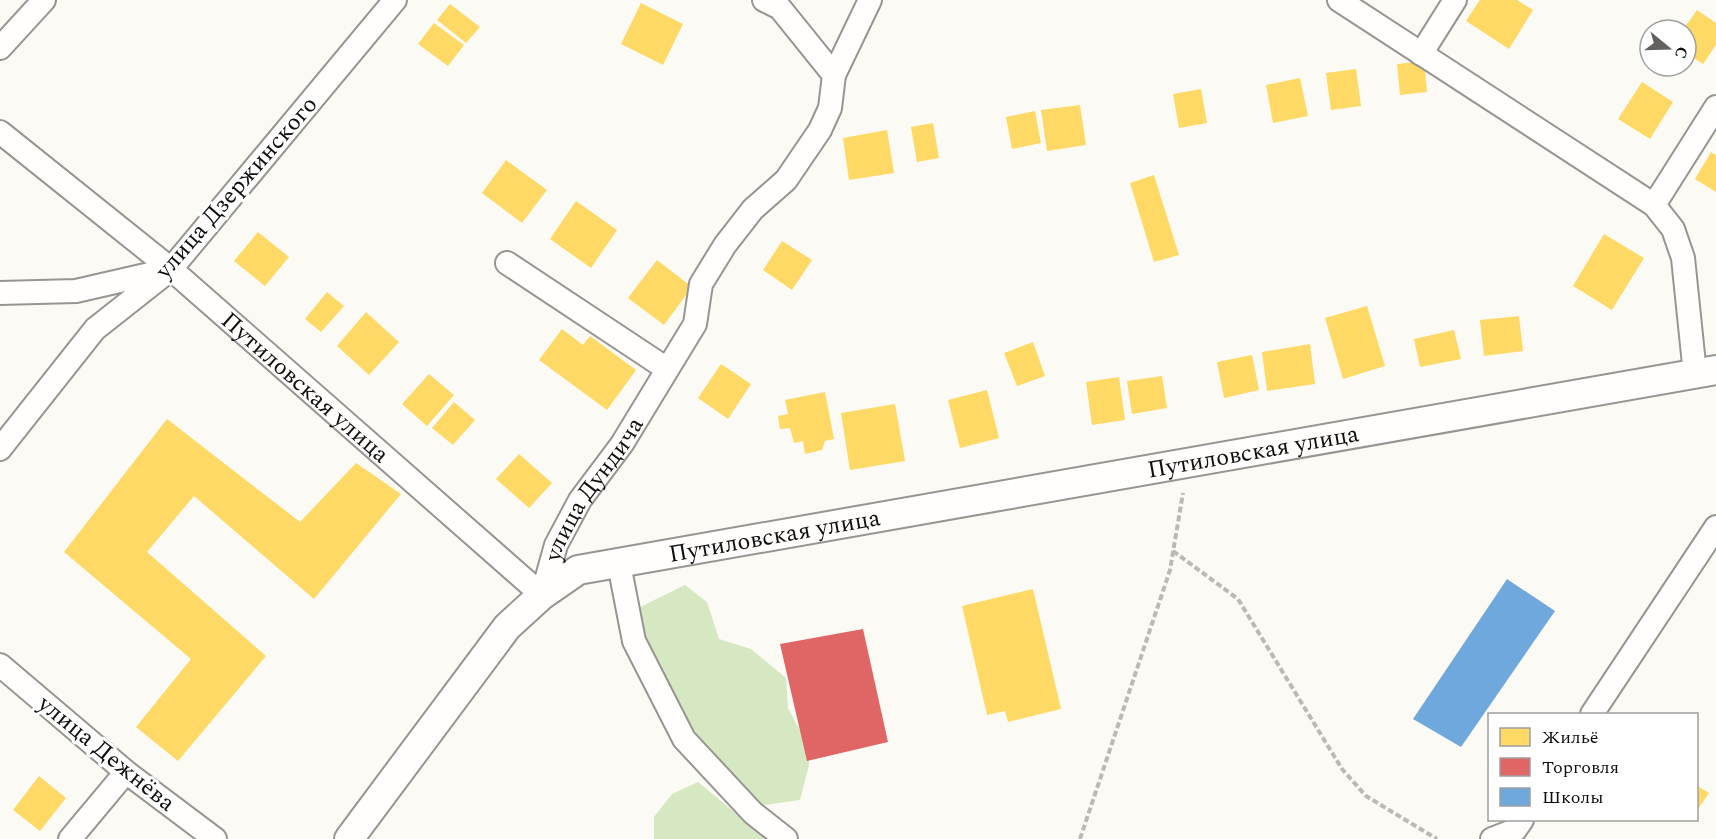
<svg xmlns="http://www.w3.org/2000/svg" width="1716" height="839" viewBox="0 0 1716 839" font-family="Spectral,serif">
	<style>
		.forest { fill: #d5e8c2 }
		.homes { fill: #ffd966 }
		.shops { fill: #e06666 }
		.schools { fill: #6fa8dc }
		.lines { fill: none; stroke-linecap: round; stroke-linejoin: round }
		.minor-casing { stroke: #969592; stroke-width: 26 }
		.tertiary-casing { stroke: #969592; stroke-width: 32 }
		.path { stroke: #b9b9b8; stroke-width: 4; stroke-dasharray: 6 3; stroke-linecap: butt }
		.minor { stroke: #fffefd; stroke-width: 22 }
		.tertiary { stroke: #fffefd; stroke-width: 28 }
		.labels { text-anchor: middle; stroke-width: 6; stroke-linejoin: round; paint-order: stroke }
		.street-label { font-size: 24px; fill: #0f0f0f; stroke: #fff }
	</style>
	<rect width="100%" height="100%" fill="#fcfaf4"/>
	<path class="forest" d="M685,585L707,602L719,639L751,649L786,678L788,708L807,744L809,765L800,800L759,806L693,734L642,637L640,607Z
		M698,782L767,839H654V817L672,794Z"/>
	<path class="homes" d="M1480,0H1517L1533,10L1509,49L1466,21Z
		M641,3L683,24L663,65L621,44Z
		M450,4L480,27L466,43L437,20Z
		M1697,10L1716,23V45L1703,64L1686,53V30H1683Z
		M434,23L464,45L448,66L418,44Z
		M1424,61L1427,92L1400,95L1397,64Z
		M1356,69L1361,106L1331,110L1326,73Z
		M1300,78L1308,116L1273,123L1266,85Z
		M1642,82L1673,102L1650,139L1618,119Z
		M1201,89L1207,123L1179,128L1173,94Z
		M1080,105L1086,145L1047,151L1041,110Z
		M1035,111L1041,143L1012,149L1006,117Z
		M933,123L939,158L917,162L911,127Z
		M887,130L894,173L849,180L843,138Z
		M1711,152L1716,155V192L1695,179Z
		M506,160L547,190L522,223L482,193Z
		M1154,175L1179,255L1154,262L1130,183Z
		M576,201L617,230L591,268L550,239Z
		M258,232L289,257L265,286L234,261Z
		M1604,234L1644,258L1612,310L1573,286Z
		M782,241L812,260L792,290L763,270Z
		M657,260L692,287L664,325L628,298Z
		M327,292L344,306L321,332L305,319Z
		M1367,306L1385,366L1343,379L1325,318Z
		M366,312L399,342L369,375L337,346Z
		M1519,316L1523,351L1484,356L1480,320Z
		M562,329L583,345L590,336L636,370L607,410L539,360Z
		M1454,330L1461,359L1420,367L1414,339Z
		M1033,342L1045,376L1017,386L1004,353Z
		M1310,344L1315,384L1267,391L1262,352Z
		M1252,355L1259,390L1224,398L1217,362Z
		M721,364L751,384L728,419L698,398Z
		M429,374L454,395L427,426L402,404Z
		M1162,376L1167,408L1132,414L1127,381Z
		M1119,377L1125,420L1092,425L1086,382Z
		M987,390L999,438L960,448L948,400Z
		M825,392L834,439L825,441L822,450L805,454L803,441L794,443L790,428L780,429L778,416L788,414L785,400Z
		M454,402L475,420L453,445L432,428Z
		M895,404L905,461L850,470L841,413Z
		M167,419L300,522L356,463L401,494L314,599L194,496L147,552L266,656L178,761L136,727L191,659L64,552Z
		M519,454L552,483L529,508L496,479Z
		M1033,589L1061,709L1008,722L1005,711L987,715L962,606Z
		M39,776L66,798L40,831L13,810Z
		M1696,785L1709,793L1696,812Z"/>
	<path class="shops" d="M863,629L888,742L807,761L780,644Z"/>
	<path class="schools" d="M1507,579L1555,611L1461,747L1413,719Z"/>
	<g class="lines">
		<g class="minor-casing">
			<g id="minor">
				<path d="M764,0L780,8L834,75"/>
				<path d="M1339,0L1654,205L1673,229L1683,258L1695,374"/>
				<path d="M0,48L44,0"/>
				<path d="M1421,54L1455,0"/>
				<path id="s1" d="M0,132L171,269L542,595L556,545L580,500L622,444L695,324L701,284L725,245L753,209L786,180L820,130L830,108L834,75L870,0"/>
				<path d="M1654,205L1716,107"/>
				<path d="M507,263L667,369"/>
				<path d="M0,293L76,291L163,271"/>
				<path d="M0,449L95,329L171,269L395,0"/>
				<path d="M619,564L634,641L684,739L753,813L786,839"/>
				<path d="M0,665L126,772L215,839"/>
				<path d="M1592,714L1716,527"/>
				<path d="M70,839L126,772"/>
				<path d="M1492,839L1515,830L1522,820"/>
			</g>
		</g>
		<g class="tertiary-casing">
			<g id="tertiary">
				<path id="s2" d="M349,839L507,627L542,595L578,570L1716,370"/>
			</g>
		</g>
		<path class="path" d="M1173,551L1238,599L1342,769L1366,796L1437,839
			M1080,839L1170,570L1183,493"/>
		<use href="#minor" class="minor"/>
		<use href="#tertiary" class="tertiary"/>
	</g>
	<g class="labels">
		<g class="street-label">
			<text transform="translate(236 187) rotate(-49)" y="8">улица Дзержинского</text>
			<text dy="8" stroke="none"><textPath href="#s1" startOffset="398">Путиловская улица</textPath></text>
			<text dy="8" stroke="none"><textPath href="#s2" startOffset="1041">Путиловская улица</textPath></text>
			<text dy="8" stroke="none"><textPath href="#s1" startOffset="832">улица Дундича</textPath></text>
			<text dy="8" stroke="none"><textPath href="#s2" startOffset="555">Путиловская улица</textPath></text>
			<text transform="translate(107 753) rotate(39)" y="8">улица Дежнёва</text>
		</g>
	</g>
	<rect x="1488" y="713" width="210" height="108" fill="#ffffff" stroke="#9f9f9f" stroke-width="1.5"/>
	<rect x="1500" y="728" width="30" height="18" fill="#ffd966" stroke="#9f9f9f" stroke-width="1.5"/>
	<text x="1542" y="743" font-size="18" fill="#0f0f0f">Жильё</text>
	<rect x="1500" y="758" width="30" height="18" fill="#e06666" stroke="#9f9f9f" stroke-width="1.5"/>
	<text x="1542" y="773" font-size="18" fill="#0f0f0f">Торговля</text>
	<rect x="1500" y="788" width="30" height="18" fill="#6fa8dc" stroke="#9f9f9f" stroke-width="1.5"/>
	<text x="1542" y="803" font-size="18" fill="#0f0f0f">Школы</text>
	<g transform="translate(1668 48) rotate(109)"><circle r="28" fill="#ffffff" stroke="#9f9f9f" stroke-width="1.5"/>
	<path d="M0-4.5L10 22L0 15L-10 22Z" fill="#62615f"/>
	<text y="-9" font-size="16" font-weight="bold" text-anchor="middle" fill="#0f0f0f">С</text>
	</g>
</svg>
